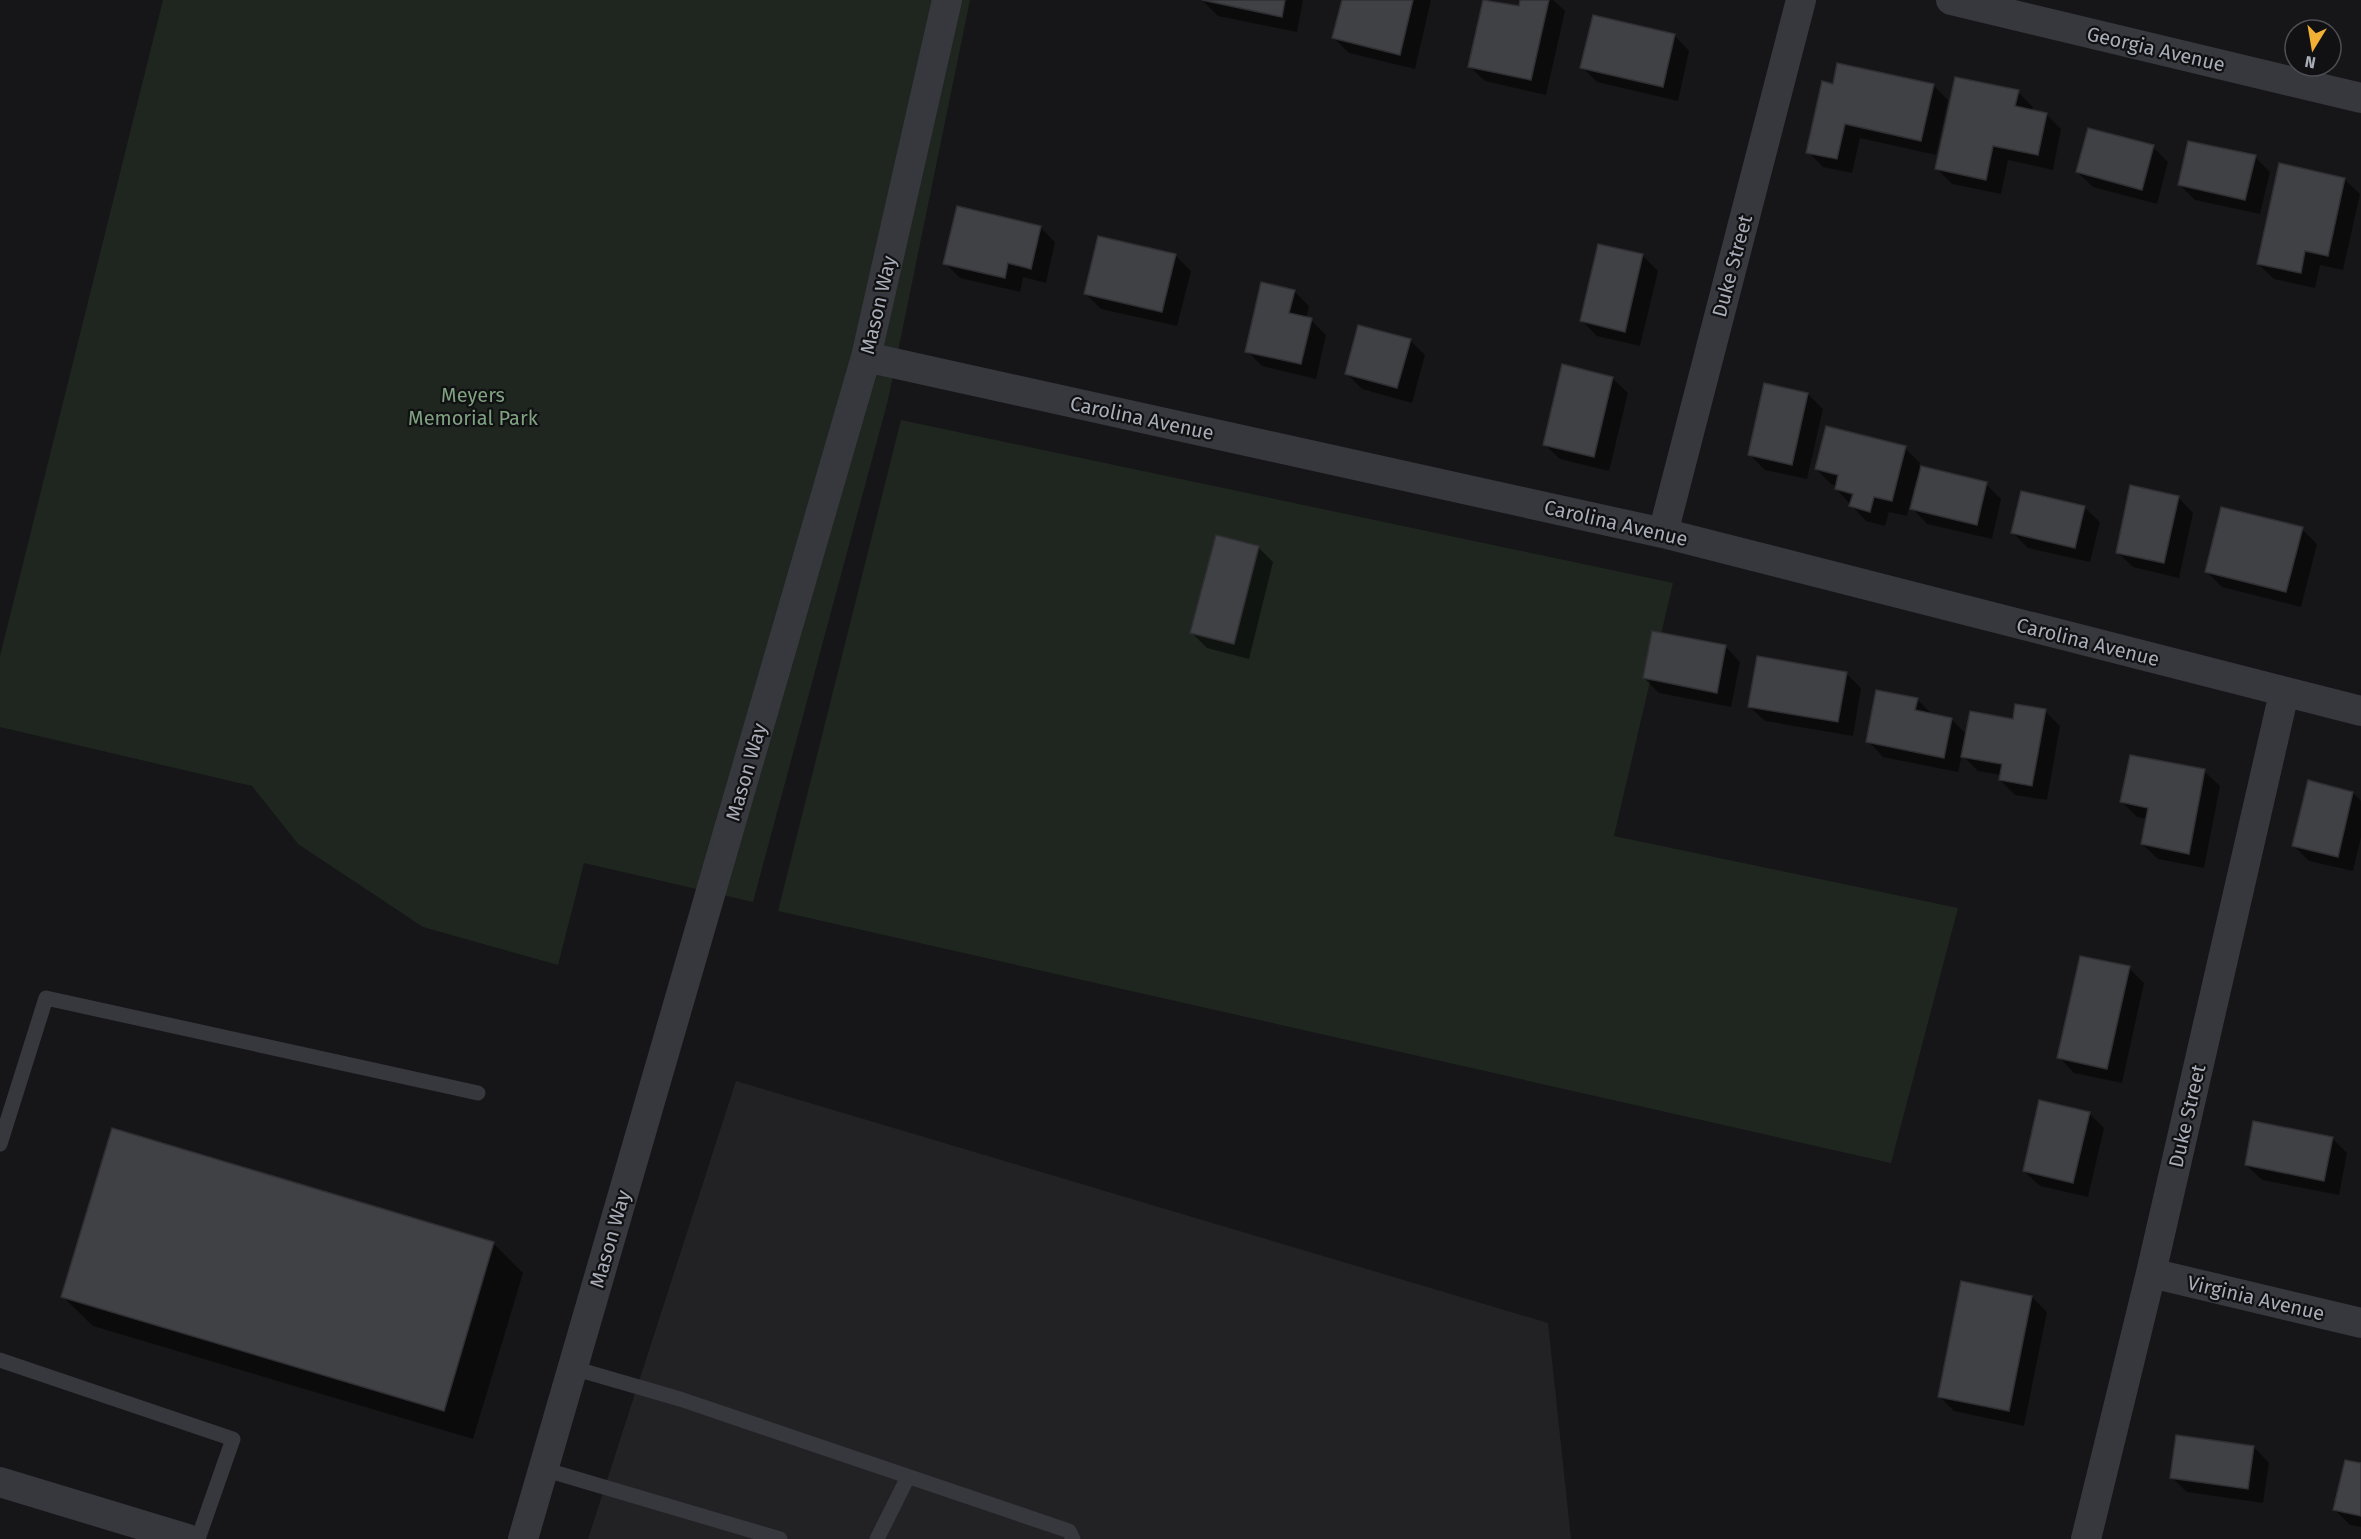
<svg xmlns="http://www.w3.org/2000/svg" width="2361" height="1539" viewBox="0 0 2361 1539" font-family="'Fira Sans',sans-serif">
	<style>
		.built { fill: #222225 }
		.green { fill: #1e261f }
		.shadow { fill: #0007 }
		.building { fill: #404145; stroke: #303034; stroke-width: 1.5 }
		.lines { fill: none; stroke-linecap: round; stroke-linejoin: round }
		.service { stroke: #37383d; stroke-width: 15 }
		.minor { stroke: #37383d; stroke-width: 30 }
		.labels { text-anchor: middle; stroke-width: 4.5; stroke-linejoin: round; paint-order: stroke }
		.street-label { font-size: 20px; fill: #a8adb8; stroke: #111113 }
		.park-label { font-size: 20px; fill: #7fa381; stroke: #111113 }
	</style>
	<rect width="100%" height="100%" fill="#161618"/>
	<path class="built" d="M736,1081L1548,1323L1571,1539H588Z"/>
	<path class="green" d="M163,0H970L888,400L753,902L584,863L558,965L423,927L298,844L252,786L0,727V656Z
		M901,420L1673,583L1614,836L1958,908L1891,1163L778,911Z"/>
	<path class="shadow" d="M1303,0L1297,32L1218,16L1203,1Z
		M1343,0H1431L1415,69L1349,53L1334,38Z
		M1484,0L1520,7L1522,0H1553L1565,11L1546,95L1485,81L1469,66Z
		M1674,35L1689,51L1678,101L1597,82L1582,67Z
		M1834,85H1933L1948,100L1936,155L1860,138L1852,173L1823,167L1808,152Z
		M2018,92L2033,107L2032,111L2046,114L2061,129L2053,170L2008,160L2001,194L1952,184L1937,169Z
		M2153,147L2168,162L2157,204L2093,187L2077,172Z
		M2255,157L2270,172L2260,214L2195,200L2180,185Z
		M2344,179L2360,194L2343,270L2320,265L2315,288L2274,279L2258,264Z
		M1040,227L1055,242L1046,283L1023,277L1020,292L960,278L945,263Z
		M1099,238L1176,256L1191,271L1177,326L1101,309L1086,294Z
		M1643,256L1658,271L1640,346L1597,336L1582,321Z
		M1294,291L1309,306L1306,319L1311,320L1326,335L1316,379L1262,366L1247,351Z
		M1410,340L1425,355L1412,403L1362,389L1347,374Z
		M1612,378L1628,393L1609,471L1560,459L1544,444Z
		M1808,394L1823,409L1807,479L1765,470L1750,455Z
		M1905,448L1920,463L1919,467L1986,484L2001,499L1992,539L1927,524L1912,508L1919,481H1916L1907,516L1889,512L1885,526L1866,521L1836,489L1837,486L1831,484L1816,469Z
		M2178,497L2193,513L2179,578L2133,567L2117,552Z
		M2084,507L2100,522L2090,562L2028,548L2013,533Z
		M2302,529L2317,544L2301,607L2222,587L2207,572Z
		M1258,547L1273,562L1249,659L1207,648L1192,633Z
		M1725,646L1740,662L1731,707L1659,693L1644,678Z
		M1846,673L1861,688L1853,736L1765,721L1749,706Z
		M1917,699L1932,714L1951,719L1967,735L2045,711L2060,726L2047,800L2015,795L2000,780L2001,775L1978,771L1962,755L1958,772L1883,757L1868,741Z
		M2204,771L2220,786L2204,868L2158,859L2142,844L2147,819L2137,817L2122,802Z
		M2353,793L2361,801V837L2353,871L2309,861L2294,846Z
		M2129,968L2144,983L2122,1083L2074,1073L2059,1057Z
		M2089,1113L2104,1128L2088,1197L2040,1186L2024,1171Z
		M2332,1138L2347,1153L2339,1195L2262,1180L2246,1165Z
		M493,1243L523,1273L473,1439L93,1326L63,1297Z
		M2032,1297L2047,1312L2024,1426L1954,1411L1939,1396Z
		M2254,1447L2269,1463L2263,1503L2187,1492L2171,1477Z
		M2361,1465V1527L2350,1525L2335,1510Z"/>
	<path class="building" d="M1202,0H1285L1282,17Z
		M1342,0H1413L1400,55L1332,38Z
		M1483,0L1519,6L1520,0H1549L1531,80L1468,67Z
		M1593,15L1675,34L1663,87L1580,68Z
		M1837,63L1934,84L1921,141L1845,124L1837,159L1806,153L1822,81L1833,84Z
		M1955,77L2019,90L2015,106L2047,113L2038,155L1993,146L1986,180L1935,169Z
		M2088,128L2154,145L2142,190L2076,172Z
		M2188,141L2256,155L2245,200L2178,185Z
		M2279,163L2345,178L2328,256L2305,251L2301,273L2257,264Z
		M957,206L1041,226L1031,269L1008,263L1005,278L943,264Z
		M1098,236L1176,254L1162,312L1084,294Z
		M1598,244L1643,254L1625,332L1580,321Z
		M1261,282L1295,290L1289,313L1312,318L1301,364L1245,352Z
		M1358,325L1411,339L1397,388L1345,374Z
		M1562,364L1613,377L1594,457L1543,445Z
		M1764,383L1808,393L1792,465L1748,455Z
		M1826,426L1906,446L1892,501L1874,497L1870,512L1849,506L1853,494L1835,489L1838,475L1815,469Z
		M1921,466L1987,482L1977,525L1910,509Z
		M2130,485L2179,496L2164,563L2116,553Z
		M2021,491L2085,506L2075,548L2011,533Z
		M2221,507L2303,527L2286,592L2205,572Z
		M1216,535L1259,546L1234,644L1190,633Z
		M1652,631L1726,645L1717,693L1643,678Z
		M1757,656L1847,672L1838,722L1748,707Z
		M1876,690L1918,698L1915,710L1952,718L1944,758L1866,742Z
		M2015,704L2046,709L2032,786L1999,780L2002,764L1961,757L1970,711L2013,719Z
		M2130,755L2205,769L2189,854L2141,844L2148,808L2120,802Z
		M2308,780L2353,792L2338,857L2292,846Z
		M2080,956L2130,966L2107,1069L2057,1058Z
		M2039,1100L2090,1112L2073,1183L2023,1171Z
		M2253,1121L2333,1137L2324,1181L2245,1165Z
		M112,1128L494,1242L444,1411L61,1297Z
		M1961,1281L2032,1296L2009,1411L1938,1397Z
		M2176,1435L2254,1446L2248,1489L2170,1478Z
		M2345,1460L2361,1463V1516L2333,1510Z"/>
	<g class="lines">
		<path class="service" d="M0,1144L46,998L478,1093
			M0,1360L233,1439L198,1539
			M573,1368L680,1399L1069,1531L1073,1539
			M543,1469L780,1539
			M877,1539L908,1477"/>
		<path class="minor" d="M1951,0L2361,98
			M866,357L1663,533L2361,711
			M1663,533L1801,0
			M2151,1273L2361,1323
			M0,1482L188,1539
			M523,1539L866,357L947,0
			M2086,1539L2151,1273L2284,693"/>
	</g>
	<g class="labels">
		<g class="street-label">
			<text transform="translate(2156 49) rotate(13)" y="7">Georgia Avenue</text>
			<text transform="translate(1732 266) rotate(-75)" y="7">Duke Street</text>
			<text transform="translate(878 305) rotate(-77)" y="7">Mason Way</text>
			<text transform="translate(1142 418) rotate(12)" y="7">Carolina Avenue</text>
			<text transform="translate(1616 523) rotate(13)" y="7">Carolina Avenue</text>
			<text transform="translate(2088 642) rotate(14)" y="7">Carolina Avenue</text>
			<text transform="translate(746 772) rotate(-74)" y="7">Mason Way</text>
			<text transform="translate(2187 1116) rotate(-77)" y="7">Duke Street</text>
			<text transform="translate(610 1239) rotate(-74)" y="7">Mason Way</text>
			<text transform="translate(2256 1298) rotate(13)" y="7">Virginia Avenue</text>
		</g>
		<g class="park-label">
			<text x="473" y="402">Meyers<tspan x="473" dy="23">Memorial Park</tspan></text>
		</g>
	</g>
	<g transform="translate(2313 48) rotate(191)"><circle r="28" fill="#111113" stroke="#4d4f55" stroke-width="1.5"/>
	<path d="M0-4.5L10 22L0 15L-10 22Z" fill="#f2b134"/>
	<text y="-9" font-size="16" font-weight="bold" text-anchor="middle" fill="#a8adb8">N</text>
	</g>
</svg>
